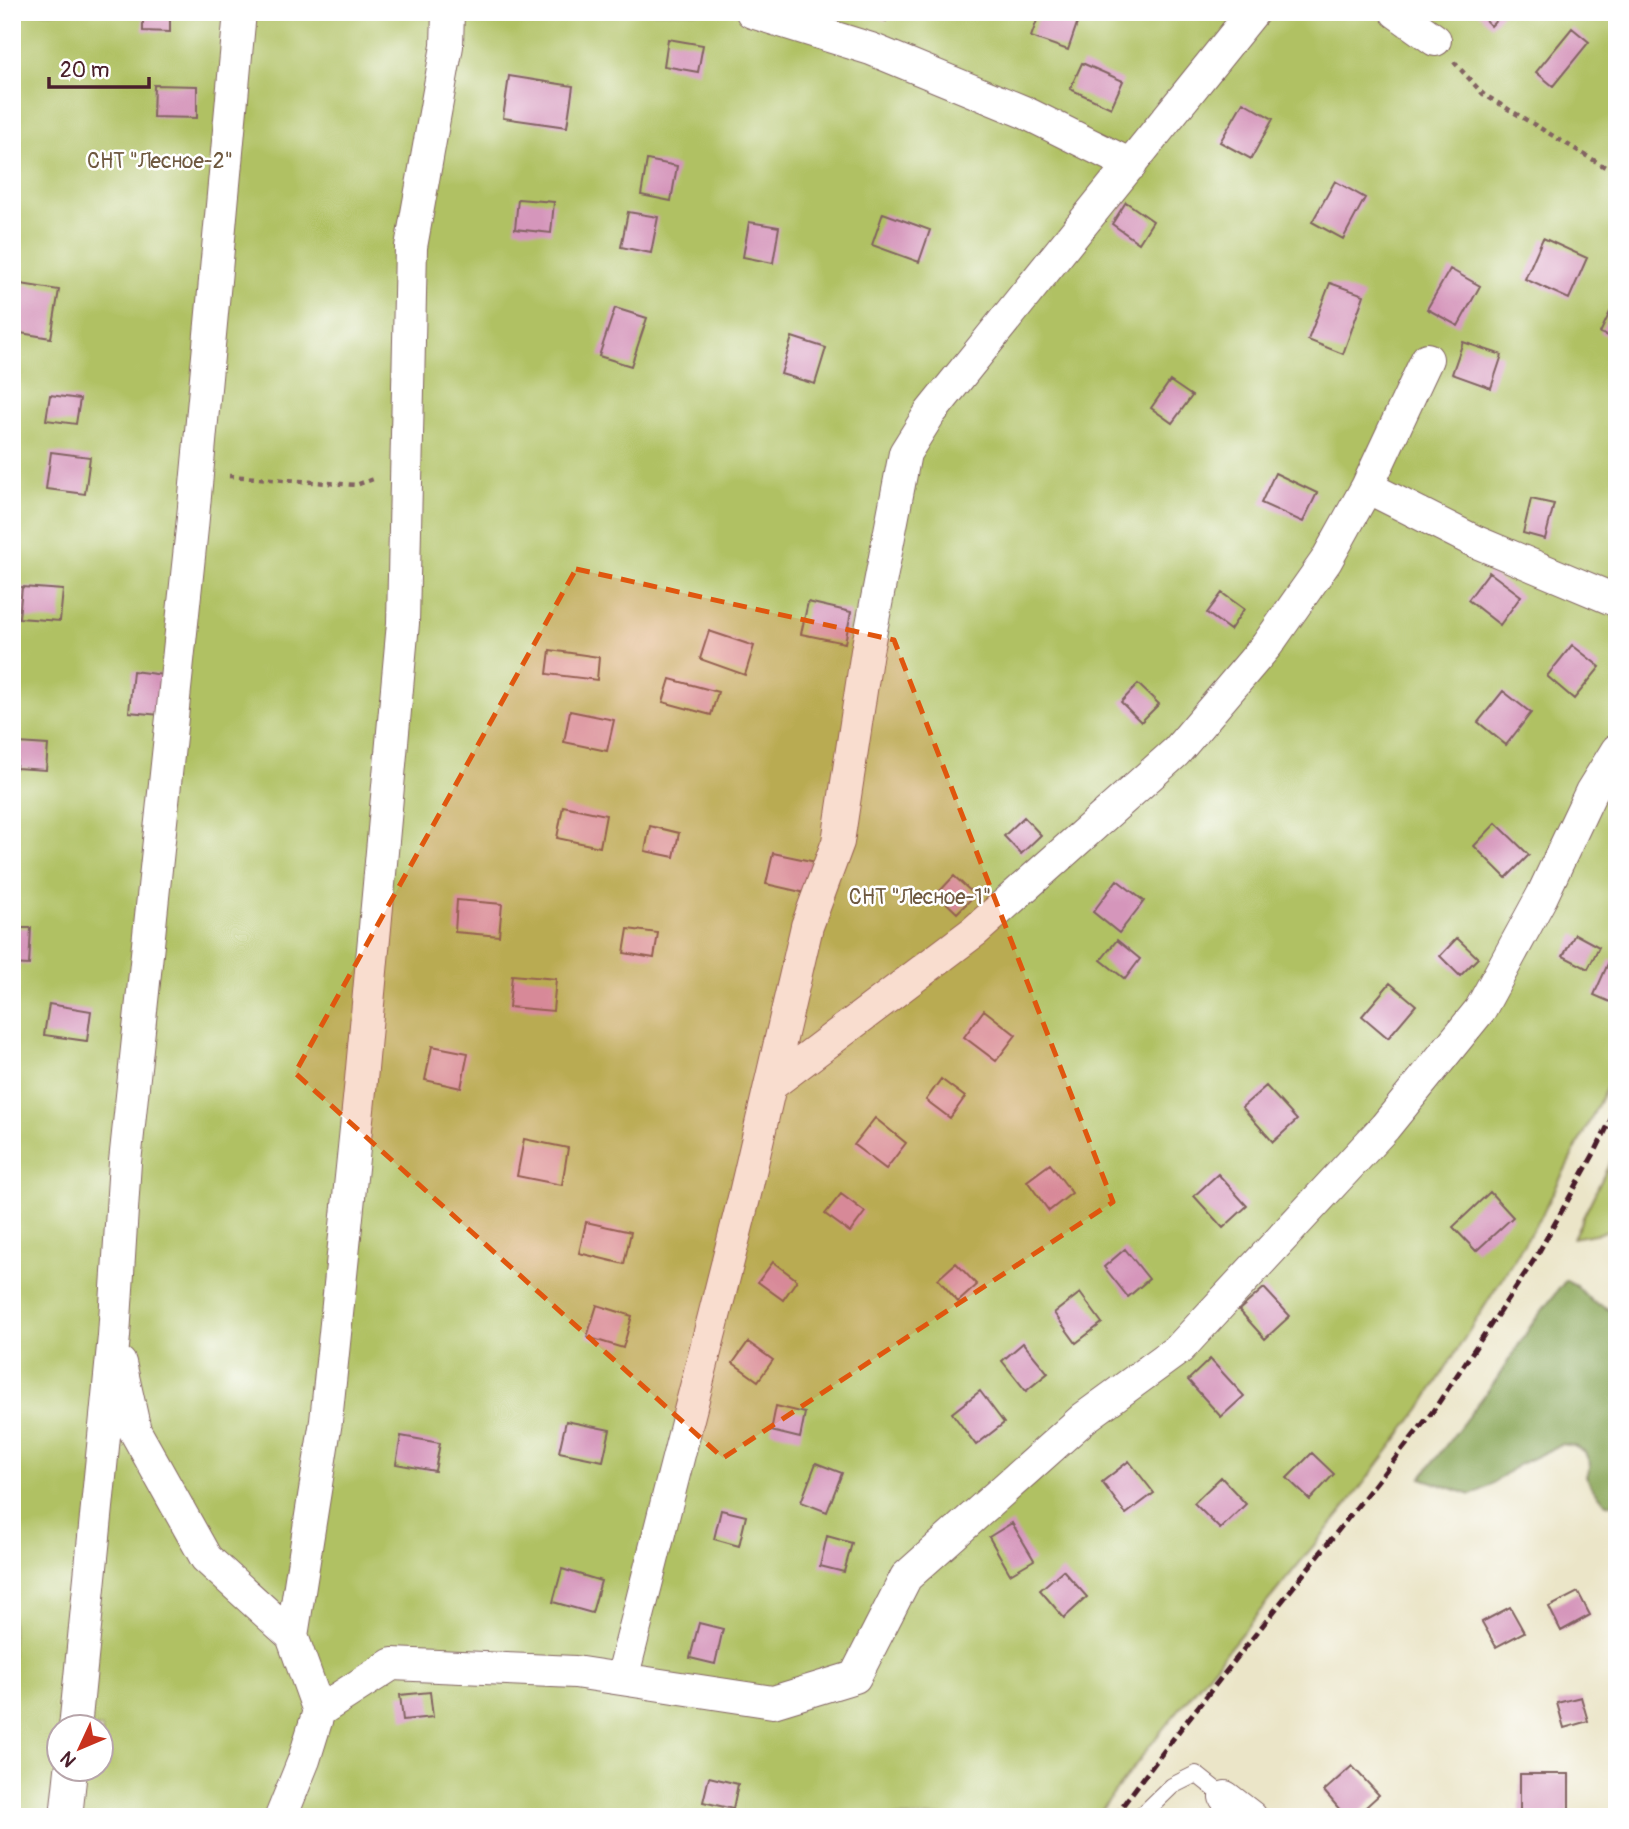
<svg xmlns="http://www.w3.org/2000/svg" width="1629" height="1829" viewBox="0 0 1629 1829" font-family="Pangolin,sans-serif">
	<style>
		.green { fill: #b0c164; stroke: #7d7048; stroke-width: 2; fill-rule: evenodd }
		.forest { fill: #8ca75a; stroke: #6b6342; stroke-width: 2 }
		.building { fill: #d596bb }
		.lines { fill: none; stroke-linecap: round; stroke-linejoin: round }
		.service-casing { stroke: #826462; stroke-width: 18 }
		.minor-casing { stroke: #826462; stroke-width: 34 }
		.path { stroke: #826462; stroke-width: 4.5; stroke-dasharray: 5 5; stroke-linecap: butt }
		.service { stroke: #fff; stroke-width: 16 }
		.minor { stroke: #fff; stroke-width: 32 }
		.rail { stroke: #4a1f2b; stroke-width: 5; stroke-dasharray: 10 5; stroke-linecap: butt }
		.marked { fill: #e0560e; fill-opacity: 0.2; stroke: #e0560e; stroke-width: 5; stroke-dasharray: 14 9; stroke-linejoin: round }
		.labels { text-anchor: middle; stroke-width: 5; stroke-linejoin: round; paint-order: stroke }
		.park-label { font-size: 21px; fill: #6e583f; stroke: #fff }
	</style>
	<rect width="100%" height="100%" fill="#fff"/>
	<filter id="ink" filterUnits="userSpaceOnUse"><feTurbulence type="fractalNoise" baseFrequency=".0143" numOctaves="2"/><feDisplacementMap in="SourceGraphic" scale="14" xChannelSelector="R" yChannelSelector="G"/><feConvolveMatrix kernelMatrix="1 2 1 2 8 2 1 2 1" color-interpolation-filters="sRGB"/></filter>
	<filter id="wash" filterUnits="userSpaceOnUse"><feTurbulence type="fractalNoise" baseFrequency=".00686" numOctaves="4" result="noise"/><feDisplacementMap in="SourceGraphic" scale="28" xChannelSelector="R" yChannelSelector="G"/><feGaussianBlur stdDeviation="1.57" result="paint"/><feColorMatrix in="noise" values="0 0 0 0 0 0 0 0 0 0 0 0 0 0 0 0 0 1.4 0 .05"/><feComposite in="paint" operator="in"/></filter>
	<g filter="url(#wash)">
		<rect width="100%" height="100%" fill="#ebe5c8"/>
		<path class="green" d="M12,12H1617V1067L1542,1215L1420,1409L1348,1504L1162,1730L1096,1817H12ZM60,1728H102V1770H60Z
			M1617,1148V1230L1573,1238Z"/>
		<path class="forest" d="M1566,1280L1576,1285L1592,1302L1603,1306L1617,1315V1504L1606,1503L1593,1489L1586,1476L1590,1464L1585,1452L1574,1446L1562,1444L1518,1465L1486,1488L1471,1495L1421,1478L1496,1380L1534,1321Z"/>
		<g id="blocks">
			<path class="building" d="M143,12H170V32L143,31Z
				M865,12H889L886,21Z
				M1040,12H1081L1068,50L1031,37Z
				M1477,12H1504L1491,26Z
				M1572,28L1589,42L1553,86L1536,72Z
				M668,39L703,45L698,72L664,66Z
				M1082,63L1123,81L1111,108L1070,89Z
				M509,76L573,86L567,127L503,118Z
				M154,85L197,86V118L153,117Z
				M1243,102L1273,119L1251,159L1220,142Z
				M647,160L677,166L671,201L641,195Z
				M1335,181L1365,198L1343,239L1312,222Z
				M518,199L554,202L551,233L515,229Z
				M1126,202L1153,221L1139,243L1112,224Z
				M628,212L658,217L651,253L621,247Z
				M883,213L930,230L919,262L872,245Z
				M749,222L779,227L773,263L743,257Z
				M1543,238L1587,258L1569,299L1525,279Z
				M1450,269L1480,286L1458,326L1427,309Z
				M1330,283L1364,295L1343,354L1308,340Z
				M21,284L59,290L51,338L14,332Z
				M615,308L647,318L631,366L599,356Z
				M1610,312L1617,315V340L1600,333Z
				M792,337L826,348L815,384L781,374Z
				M1463,342L1502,355L1491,388L1452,374Z
				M1170,381L1192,396L1172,423L1151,408Z
				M50,395L80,399L76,424L46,420Z
				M51,452L90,457L85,494L46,489Z
				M1275,473L1317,493L1303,522L1261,503Z
				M1531,499L1554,504L1545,539L1523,533Z
				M1489,572L1521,596L1500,625L1468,600Z
				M22,587L63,590L60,621L19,618Z
				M1222,593L1244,609L1230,630L1207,613Z
				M808,602L851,612L845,643L801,634Z
				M709,631L754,646L745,675L700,659Z
				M1572,645L1600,667L1574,699L1547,676Z
				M550,650L599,657L597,680L547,674Z
				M133,671L164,675L160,715L129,712Z
				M670,679L718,692L711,715L663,702Z
				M1138,684L1159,704L1141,722L1121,702Z
				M1503,691L1531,713L1506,745L1478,722Z
				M570,711L614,720L607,751L564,742Z
				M18,743L48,745L46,770L16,768Z
				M563,806L606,815L600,847L557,838Z
				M1024,817L1041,835L1021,854L1004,836Z
				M1496,823L1529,855L1506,878L1474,846Z
				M650,826L679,833L674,857L645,851Z
				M773,853L816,862L810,894L766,884Z
				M954,876L975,895L957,913L937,894Z
				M1117,880L1144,901L1119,933L1093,912Z
				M457,900L502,904L499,936L455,932Z
				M12,928H31L29,965L12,964Z
				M628,929L658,933L654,958L624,953Z
				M1575,934L1599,947L1588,969L1563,956Z
				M1457,938L1478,958L1460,976L1440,956Z
				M1117,940L1140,959L1125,979L1101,960Z
				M1610,959L1617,962V1005L1594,995Z
				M512,975L556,979L553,1011L509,1007Z
				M1390,983L1416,1005L1388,1038L1362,1016Z
				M49,1004L91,1011L87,1041L44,1035Z
				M984,1010L1016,1035L996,1061L964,1037Z
				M432,1046L468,1053L461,1088L425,1080Z
				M941,1079L965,1097L950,1118L926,1100Z
				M1266,1086L1297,1120L1273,1142L1242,1107Z
				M875,1118L906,1143L886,1169L854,1145Z
				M524,1139L568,1148L562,1185L517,1176Z
				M1050,1164L1072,1193L1049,1211L1027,1181Z
				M1218,1174L1247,1206L1223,1228L1194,1196Z
				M1490,1192L1513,1217L1476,1251L1453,1227Z
				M841,1194L865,1212L850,1232L825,1214Z
				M586,1222L631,1232L624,1264L579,1253Z
				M1125,1249L1149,1279L1128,1297L1104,1267Z
				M773,1262L797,1280L783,1300L758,1282Z
				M956,1263L977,1285L958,1302L938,1279Z
				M1264,1288L1290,1316L1265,1339L1239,1310Z
				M1080,1293L1102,1323L1076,1343L1054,1313Z
				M597,1305L632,1316L623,1348L587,1337Z
				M748,1342L773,1360L758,1381L733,1363Z
				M1023,1343L1048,1373L1026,1391L1002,1361Z
				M1210,1359L1244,1396L1221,1417L1188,1380Z
				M980,1391L1004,1423L976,1445L952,1413Z
				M776,1406L805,1413L800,1438L771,1431Z
				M566,1421L610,1430L603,1461L559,1452Z
				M401,1436L440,1443L435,1471L396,1464Z
				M1312,1453L1334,1474L1310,1500L1287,1478Z
				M1129,1461L1154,1493L1126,1514L1102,1482Z
				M816,1463L842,1473L827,1512L801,1502Z
				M1221,1477L1246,1504L1220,1529L1194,1503Z
				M721,1510L746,1516L739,1546L714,1539Z
				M1012,1523L1034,1560L1010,1574L989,1537Z
				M827,1536L852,1543L844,1572L820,1566Z
				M562,1569L601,1581L592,1613L553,1602Z
				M1063,1570L1087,1597L1064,1618L1040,1590Z
				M1578,1592L1590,1615L1561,1631L1549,1607Z
				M1510,1607L1524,1632L1496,1647L1482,1622Z
				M699,1623L723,1629L715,1664L690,1658Z
				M430,1692L433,1717L403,1720L400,1695Z
				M1581,1697L1588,1721L1564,1728L1557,1703Z
				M1352,1766L1379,1795L1355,1817H1346L1324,1791Z
				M1520,1774H1569V1817H1520Z
				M709,1777L738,1784L733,1809L703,1802Z"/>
		</g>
	</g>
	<g filter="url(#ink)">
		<use href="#blocks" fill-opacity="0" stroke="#826462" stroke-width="2"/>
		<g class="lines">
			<g class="service-casing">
				<path id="service" d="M1140,1817L1172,1786L1196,1774L1225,1797"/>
			</g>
			<g class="minor-casing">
				<path id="minor" d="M752,12L871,49L1024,112L1131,165
					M1396,12L1435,40
					M1367,487L1474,541L1617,601
					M771,1085L975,931L1176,752L1267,645L1326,561L1367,487L1427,359
					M120,1363L135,1431L206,1558L292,1636
					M622,1679L744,1198L807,926L838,842L867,651L905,453L930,413L1253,12
					M319,1711L392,1664L575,1672L773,1702L855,1677L906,1577L1084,1418L1180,1348L1385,1127L1480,1010L1542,896L1591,792L1617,750
					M75,1728L114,1336L125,1162L192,528L240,12
					M1225,1797L1251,1817
					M66,1817L71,1770
					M281,1817L304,1760L319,1711L292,1636L326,1421L361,1080L403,623L411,247L447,46L448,12"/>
			</g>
			<path class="path" d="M1454,62L1483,94L1617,174
				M229,476L356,485L373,479"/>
			<use href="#service" class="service"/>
			<use href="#minor" class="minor"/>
			<path class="rail" d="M1114,1817L1182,1727L1433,1411L1536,1257L1596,1150L1617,1107"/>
		</g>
	</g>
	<path class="marked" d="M576,569L894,640L1113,1202L723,1458L295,1073Z"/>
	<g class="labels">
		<g class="park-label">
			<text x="160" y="168">СНТ "Лесное-2"</text>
			<text x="920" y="904">СНТ "Лесное-1"</text>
		</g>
	</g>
	<rect width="1629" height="1829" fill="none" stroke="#fff" stroke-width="42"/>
	<g transform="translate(80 1748) rotate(226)"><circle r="33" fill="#ffffff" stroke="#b7a5aa" stroke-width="2"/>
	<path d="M0-5L12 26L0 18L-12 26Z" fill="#c8321e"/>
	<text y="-10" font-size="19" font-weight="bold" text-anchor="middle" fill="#4a1f2b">N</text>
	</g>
	<path d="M49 77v10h100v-10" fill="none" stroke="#4a1f2b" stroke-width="3.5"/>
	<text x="60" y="77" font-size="21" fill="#4a1f2b" stroke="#ffffff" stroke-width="5" paint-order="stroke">20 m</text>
</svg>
